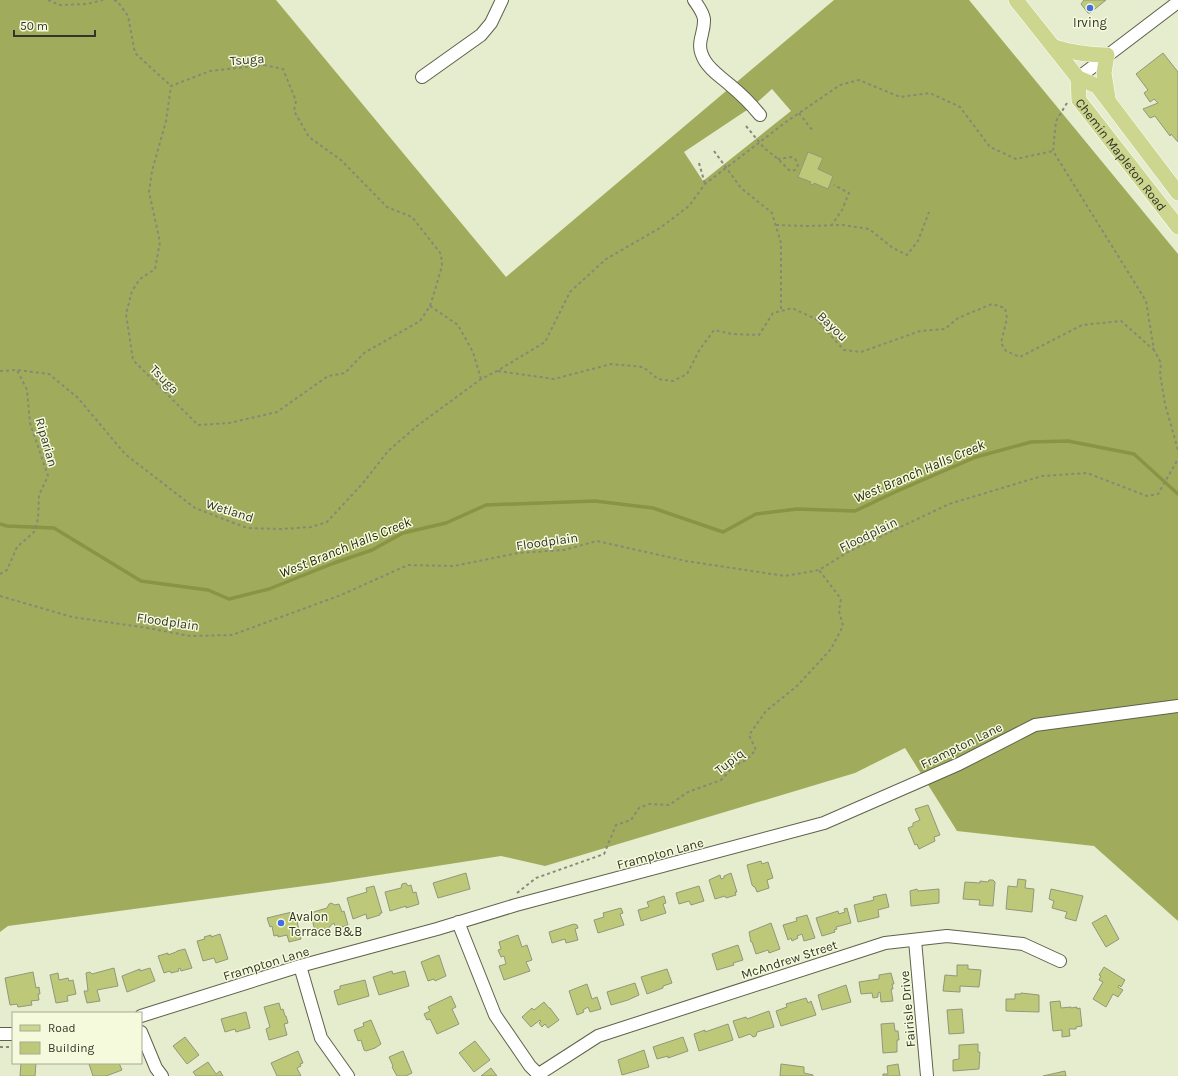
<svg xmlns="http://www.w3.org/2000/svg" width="1178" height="1076" viewBox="0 0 1178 1076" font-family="Karla,sans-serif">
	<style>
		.forest { fill: #a0ac5c; fill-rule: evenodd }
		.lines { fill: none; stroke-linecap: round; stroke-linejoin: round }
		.stream { stroke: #899444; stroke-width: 3.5 }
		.building { fill: #bdc979; stroke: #92977b }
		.minor-casing { stroke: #5e6249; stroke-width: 14 }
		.major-casing { stroke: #fff; stroke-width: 16 }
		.path { stroke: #868a75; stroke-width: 2; stroke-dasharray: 3 3; stroke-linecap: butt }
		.minor { stroke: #fff; stroke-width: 12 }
		.major { stroke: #cdd68e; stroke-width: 15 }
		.poi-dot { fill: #446ddf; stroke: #f4fadb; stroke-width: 1.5 }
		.labels { text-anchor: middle; stroke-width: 3; stroke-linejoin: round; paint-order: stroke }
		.poi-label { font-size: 13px; fill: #333529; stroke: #f4fadb }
		.street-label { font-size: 13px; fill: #333529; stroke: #f4fadb }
		.water-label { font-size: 14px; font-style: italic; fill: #282d09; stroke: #f4fadb }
	</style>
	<rect width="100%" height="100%" fill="#e6ecce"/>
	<path class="forest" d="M0,0H276L506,277L834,0H969L1178,254V921L1094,846L957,831L905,748L855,773L545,866L501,856L327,883L8,926L0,932ZM772,89L791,111L703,181L684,152L753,106Z"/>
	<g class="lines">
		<path class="stream" d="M0,524L7,526L54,528L141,581L208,590L229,599L269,589L334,563L372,550L403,533L446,523L486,505L595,501L653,508L723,532L756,514L797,509L855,511L895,492L976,457L1031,442L1068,441L1134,454L1178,494"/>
	</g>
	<path class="building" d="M1084,0H1106L1090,13H1088L1081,4Z
		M1163,53L1178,72V142L1171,134L1170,136L1155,116L1150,118L1143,109L1158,103L1154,99L1150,102L1144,93L1148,90L1136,74Z
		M808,152L823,158L818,169L833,176L828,189L814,183L813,185L810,184L811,182L798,177Z
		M928,805L940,835L934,837L935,841L919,849L917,844L915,845L908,828L913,826V823L920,820L915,809Z
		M761,861L762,864L768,862L773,878L767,880L769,888L757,892L755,887H754L752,885L747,865Z
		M466,873L470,889L438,898L433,883Z
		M731,873L737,892H735L736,895L726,898L725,896L715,899L709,880L720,875L721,879L724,878V876Z
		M1018,879L1026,880L1025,888L1034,889L1032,912L1006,909L1008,886L1017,887Z
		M989,880H993L995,882L993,906L979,905L980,900L963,899L965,882L980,883V881L988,882Z
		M406,883L408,886L411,885L413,893L416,892L419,904L406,908V906L403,907L390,911L385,892L401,888L402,884Z
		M374,886L382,913H380V915L367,919L366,914L353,919L347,898L367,892L366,888Z
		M699,886L704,901L691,905L689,901L679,904L676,893Z
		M917,889L918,891L939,889V903L911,906L910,891Z
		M1051,889L1083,896L1076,921L1065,918L1067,912L1052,908L1054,901L1049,899Z
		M886,894L889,907L878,910L879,917L858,922L854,905L874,900L873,897Z
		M664,896L666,903L663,904L666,913L641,921L638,910L649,907L647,902Z
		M331,903L335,905L339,904L342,912L344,911L348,925L336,929L334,923L330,926V927L322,930L321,928L315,930L310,913L327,908L329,904Z
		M621,908L623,913L620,914L624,925L598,933L594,920L604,917L603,913Z
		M847,908L851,923L836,927L837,929L834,930L835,932L822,936L816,918L838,911L839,914L845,912L844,909Z
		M292,912L294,921H297L301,939L289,942L287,935L278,937V935L274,936L272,926L270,927L267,918Z
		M807,915L815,938L804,941L802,934L797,936L798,938L792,941L791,938L788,940L783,925L797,921L796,918Z
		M1106,915L1119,939L1106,947L1092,923Z
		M771,923L780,949L769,953L768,950L756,954L752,942H751L749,932Z
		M574,924L577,925L578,928L575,929L578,940L566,943L565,939L552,943L549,932Z
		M220,934L228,959L216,963L214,958L203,961L197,941L205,939L204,937L211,935V937Z
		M518,935L522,947L527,945L532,960L526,962L530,971L504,980L499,966L506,964L504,956L501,957L498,950L501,949L499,942Z
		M738,945L743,960L733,963L734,965L717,970L712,954Z
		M185,949L192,968L181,971L180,968L178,969L179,971L171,973L170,971L164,973L158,956L168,953V955L176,952L177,951Z
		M439,955L446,976L435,981L434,979L428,981L421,962Z
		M957,965H968V969L981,970L979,987L960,986V992L943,991L945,975L957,976Z
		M1104,967L1125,980L1121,987L1119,985L1118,987L1123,990L1118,997L1113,994L1106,1007L1093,999L1103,982L1099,980L1101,976L1099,975Z
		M114,968L118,986L97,990L100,1001L87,1003L84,991H88L86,973L90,972L92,974Z
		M150,968L155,981L127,992L122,976L140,969V971Z
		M667,969L672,983L663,986V988L647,994L641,977Z
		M392,971L393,974L405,971L409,986L379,995L373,977Z
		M33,972L36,988L39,987L40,994H38L39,1000L31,1001L32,1005L18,1007L17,1004L10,1005L5,978Z
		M58,973L59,980L68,978L69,981L73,980L76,994L67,996L68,1001L56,1003L50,975Z
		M891,973L894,984H892L893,989H891L893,1001L881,1002L880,992L878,993V997L873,998L872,993L861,994L859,982L879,979V975Z
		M365,980L369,996L338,1005L334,991L340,989V986Z
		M635,983L639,995L628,1000L611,1005L607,992Z
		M587,984L592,999L597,997L601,1009L590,1012L588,1007L583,1010L584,1012L577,1015L569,991Z
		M846,985L851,1002L822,1010L818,995Z
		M1021,993L1039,995V1012L1006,1011V999H1015V994H1021Z
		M451,996L456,1007L452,1009L459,1024L437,1034L430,1019L427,1020L424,1014L430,1011L428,1007Z
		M806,998L808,1003L811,1001L816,1015L781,1026L776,1011L787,1007L786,1004Z
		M1060,1001L1061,1008L1071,1007V1008L1077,1007V1009L1080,1008L1082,1026L1076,1027V1029H1069L1070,1036L1062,1037V1030L1053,1031L1050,1002Z
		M544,1002L549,1008H550L559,1020L548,1028L545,1024L542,1027L539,1023L541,1021L540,1020L531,1027L522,1017L532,1008L534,1010Z
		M279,1003L281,1010L283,1009L285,1016H286L288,1023L284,1024L287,1035L269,1040L266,1029L270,1027L264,1007Z
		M962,1009L964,1033L949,1034L947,1010Z
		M769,1011L774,1027L757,1032L756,1036L753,1037L750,1034L739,1038L733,1021L746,1017L747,1019Z
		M246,1012L250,1028L236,1032L235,1029L225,1032L221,1019Z
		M371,1020L381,1044L375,1048L366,1051L364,1050L361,1040L358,1041L354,1030L364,1026L363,1023Z
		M894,1023L895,1031H898L899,1040H897V1052L883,1053L881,1024Z
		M728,1024L733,1040L699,1051L694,1034L705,1030V1032Z
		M185,1037L199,1055L187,1064L173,1046Z
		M683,1037L688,1051L668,1058V1056L657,1059L653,1047Z
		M475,1041L490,1060L474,1072L459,1053Z
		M978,1044V1052H980L979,1069L953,1071V1060L959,1059V1045Z
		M644,1050L649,1067L622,1075L618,1060Z
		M298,1051L303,1063L300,1064L301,1066L297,1068L301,1076H277L271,1063Z
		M403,1051L412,1073L406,1076H397L392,1067L393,1066L389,1057Z
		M208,1062L216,1074L220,1071L223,1076H196L193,1072Z
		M21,1063H36L35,1076H20Z
		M91,1063H119L122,1070L106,1076H93L89,1064Z
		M781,1064L804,1067V1073L813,1075V1076H780Z
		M898,1064L900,1076H883V1074H888L887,1066Z
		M491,1068L497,1076H481Z
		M1065,1071L1066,1076H1043Z"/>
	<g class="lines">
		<g class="minor-casing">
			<path id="minor" d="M694,0C698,6 703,12 704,19C705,35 694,43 705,61C711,71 721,77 730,85C741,94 751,104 760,115
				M422,77L481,35L491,23L502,0
				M1078,78L1178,2
				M458,922L495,1015L530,1066L540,1076
				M915,940L927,1076
				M300,966L321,1038L348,1076
				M141,1016L300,966L437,929L516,905L824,823L959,764L1035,725L1178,706
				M141,1032L156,1068L162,1076
				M0,1034H13
				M539,1074L598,1036L885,943L947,936L1023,944L1060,961"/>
		</g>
		<g class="major-casing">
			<g id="major">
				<path d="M1016,0L1078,78L1097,86L1178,193"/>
				<path d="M1054,47C1073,53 1087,55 1107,55L1104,73L1108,98"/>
				<path id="s1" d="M1078,78L1079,100L1178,227"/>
			</g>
		</g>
		<path class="path" d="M48,0L60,5L87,4L103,0
			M114,0L118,2L128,16L135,53L171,86
			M264,65L283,69L296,101L294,111L309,137L341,160L387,207L412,217L441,254L442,266L435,290L430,306L420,321L364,353L345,373L328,376L277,412L229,423L198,425L133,360L126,314L132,291L140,279L155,269L160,242L149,192L152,171L166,121L171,86L210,71Z
			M1067,103L1056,121L1053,151L1146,301L1154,350L1161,363L1160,374L1165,404L1178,450
			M799,113L812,130
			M746,126L764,148L778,159L789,170L792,171L795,170L798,165L796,160L791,157L778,159
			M714,151L741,188L772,213L781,243V311
			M699,163L705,184
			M776,225L807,226L843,225L869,229L893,248L907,255L918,241L929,212
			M831,226L842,210L849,193L834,185
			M430,306L458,325L473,352L481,379
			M0,371L17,370L49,374L78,398L125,454L195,508L247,528L282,529L311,527L327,522L363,483L388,451L417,426L481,379L497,371L545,342L570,292L606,259L660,228L689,206L705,184L786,122L840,85L859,80L900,97L930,93L960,107L990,147L1016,159L1053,151
			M498,371L554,379L611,364L643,367L658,379L673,381L687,374L700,349L714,330L732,334L759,335L773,313L792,308L816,319L844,350L861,352L920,331L945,329L958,318L992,304L1005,308L1007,318L1001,343L1006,351L1020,357L1082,325L1121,321L1154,350
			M0,574L7,570L17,547L34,532L38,519L39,495L48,476L30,423L27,390L17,370
			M0,596L72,617L148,628L190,636L232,635L341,595L408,565L454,566L518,553L564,550L597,541L686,561L785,576L819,570L848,552L949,504L1042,476L1087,473L1147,496L1158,494L1178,459
			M517,893L536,878L604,854L616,825L631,820L639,808L649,804L669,805L688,792L721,780L734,766L746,760L756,750L749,735L766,711L797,686L831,649L843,626L839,611L841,599L819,570
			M0,1047H13"/>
		<use href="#minor" class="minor"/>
		<use href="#major" class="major"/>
	</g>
	<g class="poi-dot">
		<circle cx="1090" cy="8" r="4"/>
		<circle cx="281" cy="923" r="4"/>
	</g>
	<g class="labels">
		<g class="poi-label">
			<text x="1090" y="27">Irving</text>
			<text x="289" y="921" text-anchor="start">Avalon<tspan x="289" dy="15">Terrace B&amp;B</tspan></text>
		</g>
		<g class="street-label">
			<text transform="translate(247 59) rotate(-4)" y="5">Tsuga</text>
			<text dy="5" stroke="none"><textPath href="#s1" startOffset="91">Chemin Mapleton Road</textPath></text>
			<text transform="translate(833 326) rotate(44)" y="5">Bayou</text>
			<text transform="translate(165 379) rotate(45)" y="5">Tsuga</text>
			<text transform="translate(47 442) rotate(74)" y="5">Riparian</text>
			<text transform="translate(230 510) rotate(18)" y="5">Wetland</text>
			<text transform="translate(868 534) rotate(-26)" y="5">Floodplain</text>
			<text transform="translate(547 541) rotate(-8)" y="5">Floodplain</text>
			<text transform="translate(168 621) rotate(8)" y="5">Floodplain</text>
			<text transform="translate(961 745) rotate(-26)" y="5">Frampton Lane</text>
			<text transform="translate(729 761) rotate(-38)" y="5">Tupiq</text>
			<text transform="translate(660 853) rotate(-15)" y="5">Frampton Lane</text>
			<text transform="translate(789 959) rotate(-18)" y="5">McAndrew Street</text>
			<text transform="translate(266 963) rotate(-17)" y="5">Frampton Lane</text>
			<text transform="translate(907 1009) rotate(-95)" y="5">Fairisle Drive</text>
		</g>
		<g class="water-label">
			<text transform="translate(919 471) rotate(-23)" y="5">West Branch Halls Creek</text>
			<text transform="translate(345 547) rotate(-22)" y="5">West Branch Halls Creek</text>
		</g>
	</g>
	<rect x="12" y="1012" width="130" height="52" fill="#f4fadb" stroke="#a7ab94"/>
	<rect x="20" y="1025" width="20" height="6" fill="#cdd68e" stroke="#a7ab94"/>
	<text x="48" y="1032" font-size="12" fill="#333529">Road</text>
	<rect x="20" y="1042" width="20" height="12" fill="#bdc979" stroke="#a7ab94"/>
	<text x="48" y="1052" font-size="12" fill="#333529">Building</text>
	<path d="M14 30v6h81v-6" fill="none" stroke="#333529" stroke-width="2"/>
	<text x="20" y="30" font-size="12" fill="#333529" stroke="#f4fadb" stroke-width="3" paint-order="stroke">50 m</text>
</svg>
